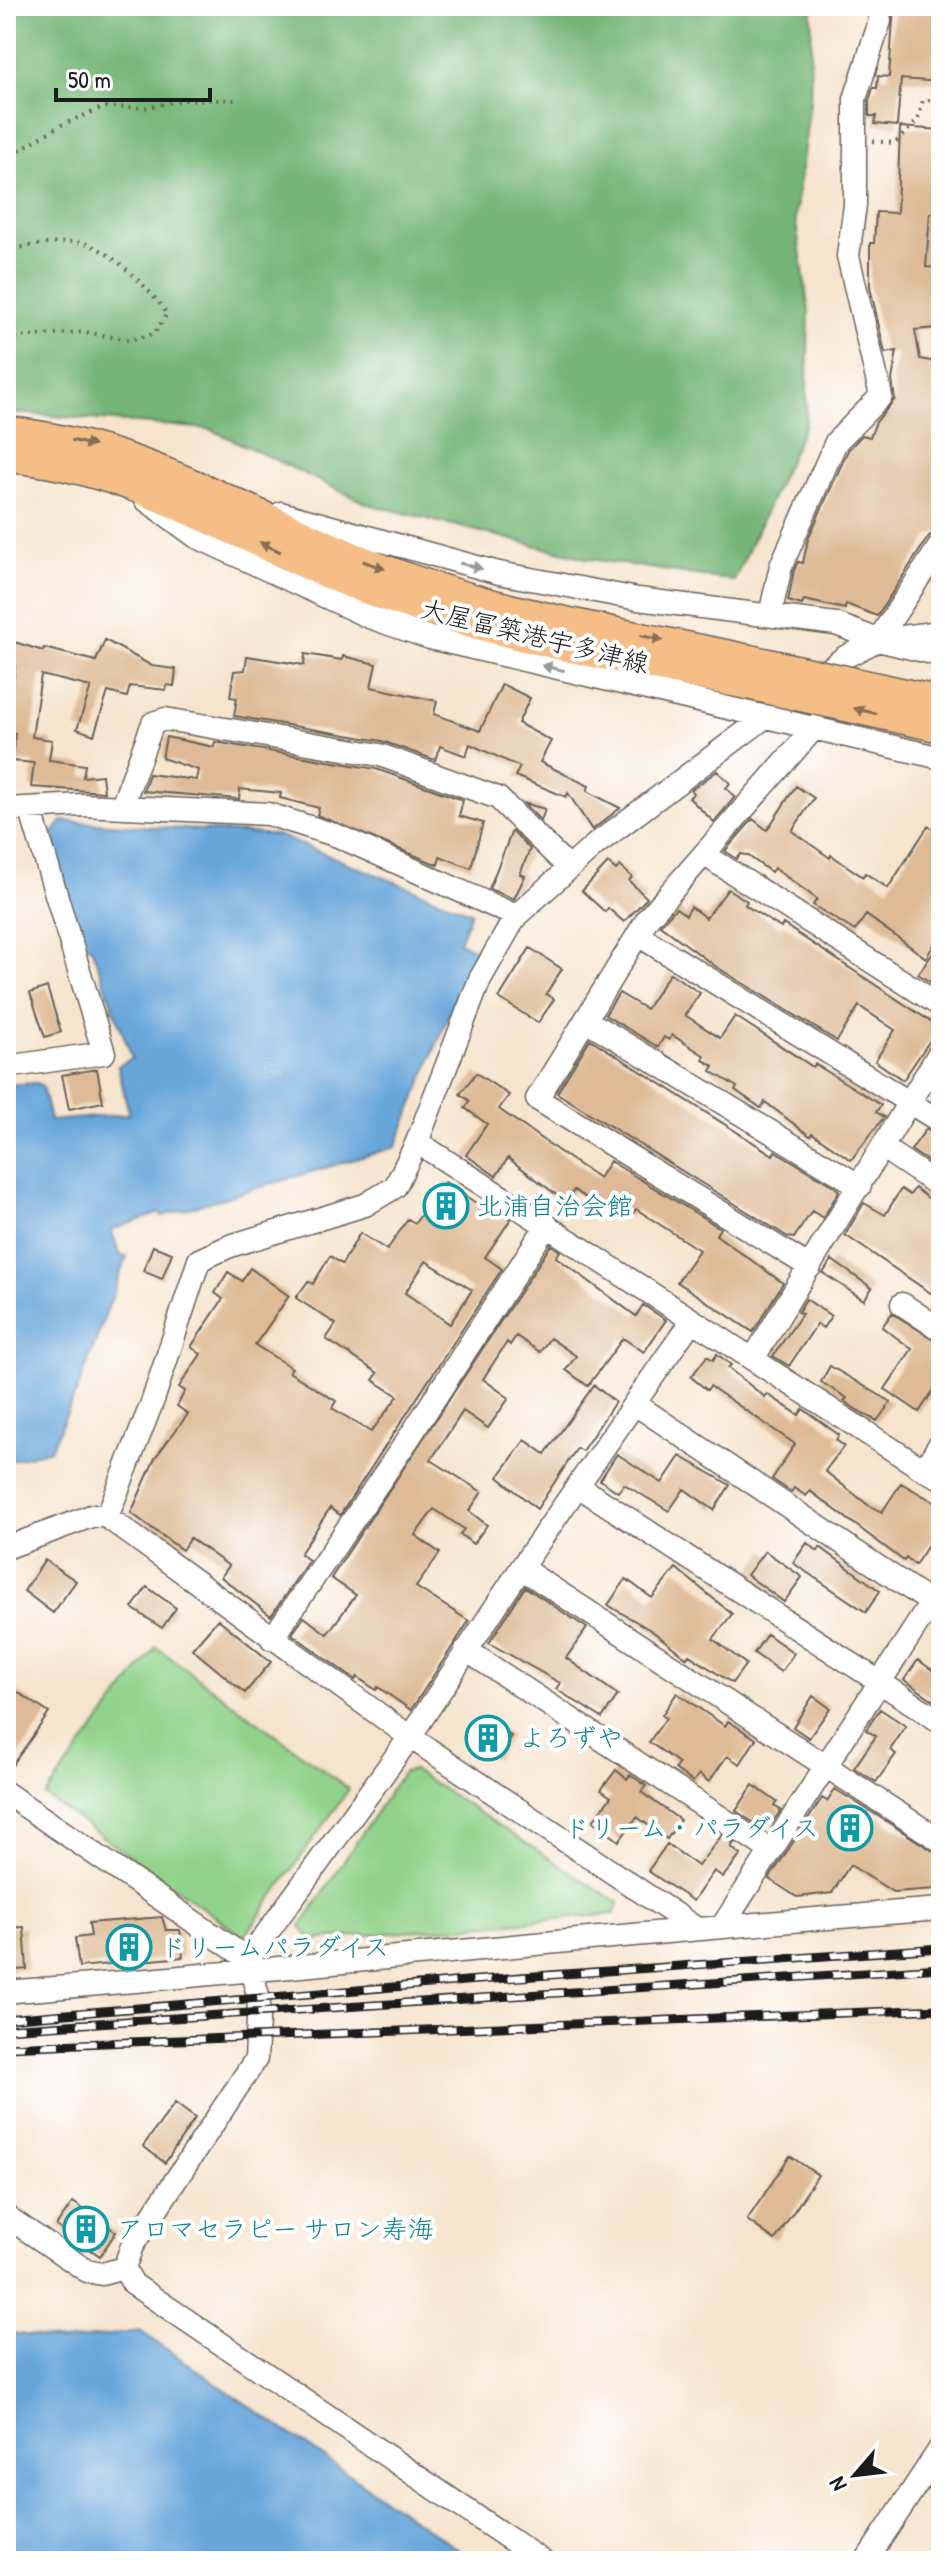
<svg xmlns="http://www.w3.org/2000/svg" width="947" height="2567" viewBox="0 0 947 2567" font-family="'Patrick Hand','Klee One',sans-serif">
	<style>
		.green { fill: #92d38b; stroke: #577854; stroke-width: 2 }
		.forest { fill: #75b577; stroke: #48684a; stroke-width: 2 }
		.water { fill: #68a6da; stroke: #42617b; stroke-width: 2 }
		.building { fill: #debb96; fill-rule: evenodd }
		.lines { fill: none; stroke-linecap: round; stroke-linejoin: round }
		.minor-casing { stroke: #68625a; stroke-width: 25 }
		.major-casing { stroke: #68625a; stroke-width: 31 }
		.path { stroke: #68625a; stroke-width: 4; stroke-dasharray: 2 6; stroke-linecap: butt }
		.minor { stroke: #fff; stroke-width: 22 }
		.major { stroke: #f6be87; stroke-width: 28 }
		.rail-casing { stroke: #1c1c1c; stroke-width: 9 }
		.rail { stroke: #fff; stroke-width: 6; stroke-dasharray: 18; stroke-linecap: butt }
		.major-bridge-casing { stroke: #68625a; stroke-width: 31; stroke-linecap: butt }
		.major-bridge { stroke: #f6be87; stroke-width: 28 }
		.oneway { fill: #896d52 }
		.oneway2 { fill: #999 }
		.labels { text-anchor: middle; stroke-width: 8; stroke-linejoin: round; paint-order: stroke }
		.street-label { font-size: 26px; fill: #1c1c1c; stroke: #fff }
		.culture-label { font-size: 26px; fill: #0d838f; stroke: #fff; text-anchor: start }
	</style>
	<rect width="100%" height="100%" fill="#fff"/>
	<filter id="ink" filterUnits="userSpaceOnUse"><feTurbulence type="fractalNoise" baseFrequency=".0125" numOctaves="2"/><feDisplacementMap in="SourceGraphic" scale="16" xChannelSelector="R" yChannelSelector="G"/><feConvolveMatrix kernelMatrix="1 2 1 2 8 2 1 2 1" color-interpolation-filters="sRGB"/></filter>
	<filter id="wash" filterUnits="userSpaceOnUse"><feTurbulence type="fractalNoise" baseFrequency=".006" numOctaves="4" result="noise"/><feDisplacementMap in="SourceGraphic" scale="32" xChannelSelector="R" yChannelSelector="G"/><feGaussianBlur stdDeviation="1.8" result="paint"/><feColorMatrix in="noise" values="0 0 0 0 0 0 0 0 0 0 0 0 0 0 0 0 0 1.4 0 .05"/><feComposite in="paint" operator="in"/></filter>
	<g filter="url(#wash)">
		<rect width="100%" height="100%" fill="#f6e4ce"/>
		<path class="green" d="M156,1647L349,1789L244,1937L45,1796Z
			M413,1770L619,1903L614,1914L311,1940L301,1926L403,1772Z"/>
		<path class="forest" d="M6,6H812L810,102L795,217L809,311L806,423L734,581L590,559L368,504L210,429L6,412Z"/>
		<path class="water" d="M62,821L277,835L471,912L459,942L479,952L462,981L396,1147L162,1216L160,1213L111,1230L121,1256H127L79,1386L50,1450L6,1462V1085L37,1083L42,1086L50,1121L129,1114L118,1066L132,1058L91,947L81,944L48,840Z
			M140,2331L475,2561H6V2332L62,2341Z"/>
		<g id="blocks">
			<path class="building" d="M894,6H941V82L901,79L897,126L875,124L876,116H869V101L873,88H877L878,76L889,77Z
				M900,127L941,130V213H930L926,267L941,268V306H935L937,328L915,330L920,359L941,363V530L929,536L877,616L846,604L845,609L804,600L802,605L788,601L794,570L798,562L803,563L808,539L848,450L862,435L870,437L876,422L895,399L892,380L897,351L885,353L870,287V243H874L876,212L897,213Z
				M105,640L152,666L176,669L174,686L167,685L166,690L130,686L127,697L108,692L94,735L77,729L91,687L41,675L32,737L52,740L49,760L85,765L83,777L102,775L104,792L31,787L34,763L12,761L15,733L6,732L15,667L6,664L11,641L43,651L44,648L96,661Z
				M305,654L342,660L343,656L376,664L371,687L437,701L434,714L480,731L502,684L530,698L518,723L551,741L540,762L589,786L587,791L620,808L592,830L568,793L566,797L515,776L520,767L470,744L466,756L440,746L435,760L382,741L234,716L237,698L230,697L234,671L245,670L247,656L304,665Z
				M166,737L214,747L215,742L376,769L463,800L459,816L483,823L471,868L440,856L438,865L317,815L319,808L280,798L281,793L240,789L239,799L143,791L149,774L196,780L198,770L162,758Z
				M717,771L730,783L726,788L735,797L714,822L689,798L694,793L691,790Z
				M796,786L814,798L792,831L830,858L831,855L863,877L865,873L888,888L928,826L941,834V933L926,958L866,915L855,931L813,905L817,899L774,868L771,872L747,855L741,854L737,859L725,851L753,819L767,830Z
				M523,803L545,809L541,821Z
				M512,831L530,849L520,874L525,876L514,899L489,889Z
				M608,863L616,870L620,866L632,877L629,881L647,898L624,922L608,908L605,912L582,891Z
				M728,889L747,901L745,905L781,928L783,924L939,1027L903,1080L875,1061L895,1030L859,1006L837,1041L715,966L660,925L676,908L686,915L691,907L706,918Z
				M941,942V989L918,974Z
				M530,948L562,969L546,994L554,999L538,1023L499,998Z
				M670,973L700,993L685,1015L720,1038L735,1016L813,1067L815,1064L881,1105L876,1112L884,1117L851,1160L812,1133L810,1136L765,1102L761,1108L735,1090L737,1087L711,1071L714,1066L703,1060L705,1056L672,1035L669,1040L664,1037L658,1047L605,1015L619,993L646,1009Z
				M47,987L61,1032L45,1037L30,993Z
				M590,1039L773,1155L775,1151L834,1186L839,1191L823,1218L812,1211L794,1238L788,1237L557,1093Z
				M97,1069L103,1102L69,1109L62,1075Z
				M476,1073L509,1095L499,1109L567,1157L599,1178L610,1161L720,1228L716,1235L783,1283L753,1332L677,1282L699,1250L636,1209L630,1217L608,1202L603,1210L574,1190L566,1202L508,1158L496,1176L466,1155L487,1124L465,1108L470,1101L460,1094Z
				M926,1129L941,1136V1153L933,1165L911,1150Z
				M445,1182L488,1211L491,1207L511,1219L485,1257L502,1269L340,1515L330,1508L300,1554L309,1560L271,1616L221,1577L229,1566L190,1538L182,1550L131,1513L155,1458L188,1414L177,1406L185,1391L179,1387L201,1354L191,1347L223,1299L215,1293L228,1272L242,1281L250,1268L289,1296L255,1345L292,1368L289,1372L336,1401L332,1408L371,1432L398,1396L373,1380L378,1373L326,1339L336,1324L296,1298L308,1281L313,1284L330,1256L342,1264L360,1233L387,1250L408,1219L415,1223ZM426,1261L472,1290L450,1324L405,1293Z
				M915,1188L937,1205L932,1211L941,1217V1300L845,1235L864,1203L885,1215L901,1189L910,1195Z
				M551,1245L560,1251L556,1257L636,1316L643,1305L666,1320L644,1352L623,1338L588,1386L566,1370L576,1356L550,1338L540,1352L516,1336L510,1345L507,1342L483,1379L509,1398L488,1428L463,1411L431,1460L482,1492L469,1511L487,1525L473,1544L460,1534L464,1529L434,1509L415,1535L440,1553L416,1587L469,1621L411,1710L378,1687L376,1690L357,1677L355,1680L292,1634L304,1617L327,1634L356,1595L331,1578Z
				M153,1246L172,1253L162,1279L143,1271Z
				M832,1260L872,1288L864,1300L823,1273Z
				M806,1299L831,1316L823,1328L817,1324L789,1366L773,1356L802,1314L798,1312Z
				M892,1313L941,1344V1379L919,1412L885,1389L912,1349L882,1327Z
				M717,1354L731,1365L728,1368L765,1397L767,1394L799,1415L803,1409L839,1435L836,1440L844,1446L825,1471L868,1505L882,1512L901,1483L941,1506V1526L915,1565L906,1558L904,1561L810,1491L806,1496L794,1488L791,1492L772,1479L795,1444L710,1386L707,1390L691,1377L707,1356L713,1360Z
				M830,1366L891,1402L877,1421L857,1410L844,1401L847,1398L821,1382Z
				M594,1385L615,1402L582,1451L577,1448L537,1509L498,1477L525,1440L545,1454Z
				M617,1454L662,1483L680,1456L730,1485L714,1510L684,1489L669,1511L624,1484L618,1492L600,1480Z
				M807,1543L818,1551L820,1547L880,1591L866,1612L793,1563Z
				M765,1551L802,1577L784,1602L747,1575Z
				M45,1560L76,1581L53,1613L24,1591Z
				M676,1568L732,1614L713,1639L746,1664L732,1683L689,1655L687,1658L652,1631L608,1605L626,1579L652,1598Z
				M147,1587L176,1608L162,1628L132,1608Z
				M525,1587L587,1628L566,1658L618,1695L602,1718L556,1689L560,1683L489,1643Z
				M218,1619L271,1662L245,1693L192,1649Z
				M767,1634L794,1653L781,1672L754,1653Z
				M918,1660L941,1676V1705L904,1680Z
				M6,1684L49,1713L6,1774Z
				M677,1693L725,1726L728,1721L756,1739L740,1764L727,1756L709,1782L699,1774L693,1782L675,1769L679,1763L649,1742L666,1718L662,1715Z
				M813,1696L830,1708L809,1738L793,1727Z
				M880,1709L906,1726L890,1750L896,1754L876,1782L854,1768L876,1736L866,1730Z
				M481,1717L511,1736L496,1759L466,1740Z
				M616,1770L627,1779L630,1775L638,1780L646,1786L641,1792L680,1820L667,1839L637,1817L619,1841L593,1821L611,1797L601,1790Z
				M753,1785L777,1802L774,1806L781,1810L772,1823L766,1819L760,1827L736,1811Z
				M835,1789L941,1856V1881L936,1889L893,1892L850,1865L832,1893L797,1897L769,1879L822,1798L827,1801Z
				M722,1835L734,1843L731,1847L741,1855L723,1877L714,1871L693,1901L648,1871L667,1844L698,1866Z
				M162,1917L166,1930H180L183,1957L79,1967L75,1938L91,1936L89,1923Z
				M24,1927L27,1969L6,1971V1928Z
				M175,2103L195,2118L165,2163L143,2146Z
				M790,2156L818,2175L775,2240L747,2220Z
				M73,2202L116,2232L100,2256L56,2226Z"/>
		</g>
	</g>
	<g filter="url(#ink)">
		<use href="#blocks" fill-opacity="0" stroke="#68625a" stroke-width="2"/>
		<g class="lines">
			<g class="minor-casing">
				<path id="minor" d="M146,500L195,536L369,617L430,638L941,758
					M281,513L499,573L638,599L836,624L878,640L941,655
					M770,615L781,566L836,442L881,396L848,256L855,205V99L880,21L878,6
					M878,640L941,544
					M122,806L153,723L165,719L380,755L498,798L569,868
					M6,809L83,805L268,814L338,836L516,916
					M705,855L941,1006
					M638,935L941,1122
					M586,1020L860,1186
					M6,1067L104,1053L30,808
					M417,1142L924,1470L941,1478
					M883,1148L941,1187
					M810,1267L537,1099L648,918L816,726
					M902,1304L941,1330
					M753,1359L941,1050
					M635,1404L941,1609
					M924,1470L941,1442
					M578,1486L941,1722
					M107,1517L153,1400L199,1260L230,1246L365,1205L395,1187L417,1142L480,979L516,916L595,845L845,657L878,640L941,632
					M6,1548L94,1515L107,1517L410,1737L694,1927
					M521,1568L941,1841
					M272,1639L409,1438L547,1225
					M466,1650L770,1850
					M6,1793L248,1959L259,1999L256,2059L132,2246L124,2268L133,2284L542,2561
					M723,1925L931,1603
					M248,1959L410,1737L521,1568L692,1320
					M6,1992C318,1967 629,1932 941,1909
					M6,2216L87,2271L102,2274L124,2268
					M866,2561L941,2447"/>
			</g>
			<g class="major-casing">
				<path id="major" d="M6,431C137,443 243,511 362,560C486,612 623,632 754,660
					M6,458C137,467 244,544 364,589C488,635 618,658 747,685"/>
			</g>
			<path class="path" d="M873,141L895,143L918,120L923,100H941
				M6,158L59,126L104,107L145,108L182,100H240
				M6,251C23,246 72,239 87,244C114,253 152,291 167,314L154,334L129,340L84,332L18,337L6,345"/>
			<use href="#minor" class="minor"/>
			<use href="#major" class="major"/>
			<g class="rail-casing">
				<path id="rail" d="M6,2019L478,1980L941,1948
					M6,2029L941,1968
					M6,2047L941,2009"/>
			</g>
			<use href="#rail" class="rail"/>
			<g class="major-bridge-casing">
				<path id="major-bridge" d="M754,660L941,701
					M747,685L941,728"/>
			</g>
			<use href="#major-bridge" class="major-bridge"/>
		</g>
		<defs><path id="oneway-solid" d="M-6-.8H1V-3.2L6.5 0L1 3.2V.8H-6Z" transform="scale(2)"/></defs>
		<g class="oneway">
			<use href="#oneway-solid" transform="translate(83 443) rotate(14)"/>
			<use href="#oneway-solid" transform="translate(270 547) rotate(-155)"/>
			<use href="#oneway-solid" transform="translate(374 565) rotate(20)"/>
			<use href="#oneway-solid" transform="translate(652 638) rotate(12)"/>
			<use href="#oneway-solid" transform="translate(865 711) rotate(-167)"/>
		</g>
		<g class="oneway2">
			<use href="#oneway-solid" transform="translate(471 566) rotate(14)"/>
			<use href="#oneway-solid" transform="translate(553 668) rotate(-167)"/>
		</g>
	</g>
	<defs>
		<g id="building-ring" transform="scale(2.3)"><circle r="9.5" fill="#fff" stroke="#0f9aa8" stroke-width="1.5"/><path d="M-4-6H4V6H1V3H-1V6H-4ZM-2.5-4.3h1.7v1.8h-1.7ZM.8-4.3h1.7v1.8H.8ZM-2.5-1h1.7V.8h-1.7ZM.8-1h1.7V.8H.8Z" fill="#0f9aa8"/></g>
	</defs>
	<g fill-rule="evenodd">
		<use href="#building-ring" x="446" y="1206"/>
		<use href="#building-ring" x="488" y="1738"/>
		<use href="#building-ring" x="850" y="1828"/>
		<use href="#building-ring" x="129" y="1947"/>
		<use href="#building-ring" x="86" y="2229"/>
	</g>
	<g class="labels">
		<g class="street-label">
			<text transform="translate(535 636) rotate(14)" y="9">大屋冨築港宇多津線</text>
		</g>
		<g class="culture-label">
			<text x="477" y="1215">北浦自治会館</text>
			<text x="519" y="1747">よろずや</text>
			<text x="819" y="1837" text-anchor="end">ドリーム・パラダイス</text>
			<text x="160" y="1956">ドリームパラダイス</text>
			<text x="117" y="2238">アロマセラピー サロン寿海</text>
		</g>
	</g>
	<rect width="947" height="2567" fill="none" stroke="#fff" stroke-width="32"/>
	<g transform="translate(855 2475) rotate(242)" stroke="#ffffff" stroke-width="6" paint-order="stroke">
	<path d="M0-6L14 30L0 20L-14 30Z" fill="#1c1c1c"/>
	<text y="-12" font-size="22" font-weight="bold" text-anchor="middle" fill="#1c1c1c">N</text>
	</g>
	<path d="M56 88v12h154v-12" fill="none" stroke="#1c1c1c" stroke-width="4"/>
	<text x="68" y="88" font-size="24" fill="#1c1c1c" stroke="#ffffff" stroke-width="6" paint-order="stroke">50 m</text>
</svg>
